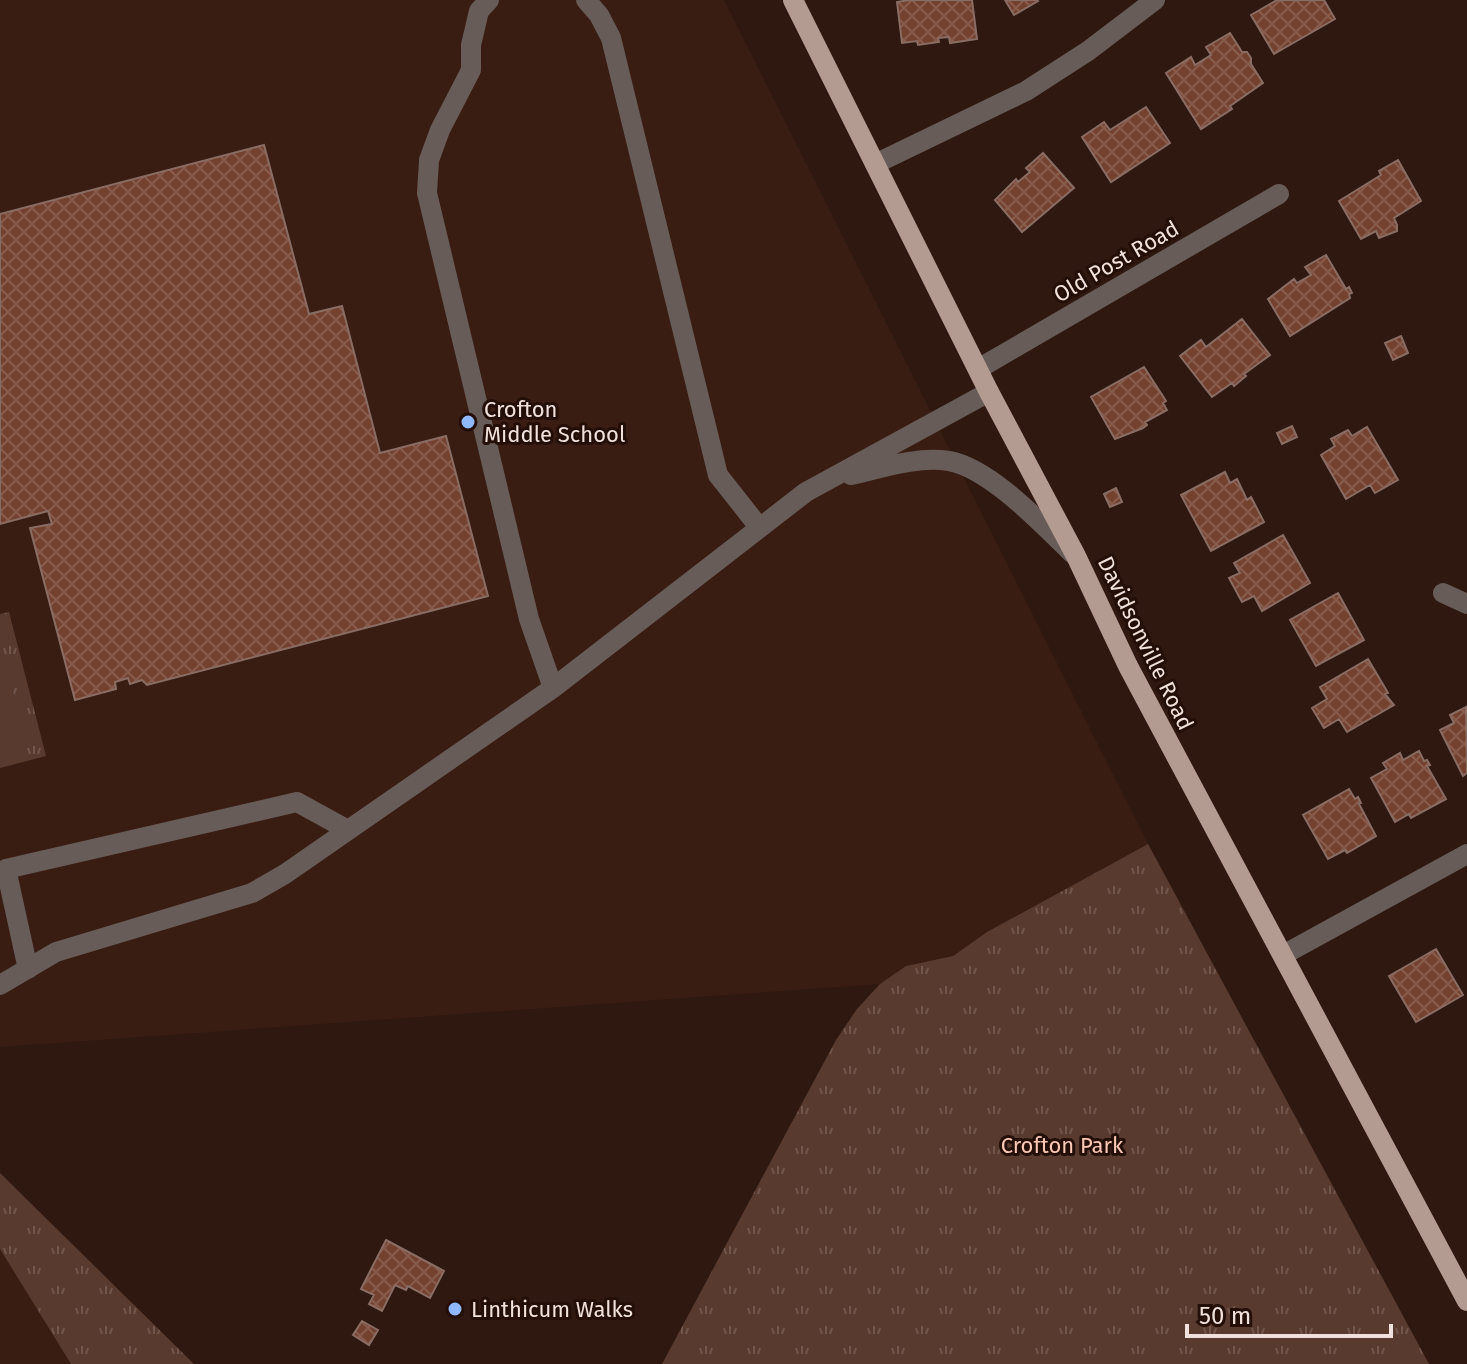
<svg xmlns="http://www.w3.org/2000/svg" width="1467" height="1364" viewBox="0 0 1467 1364" font-family="'Fira Sans',sans-serif">
	<style>
		.built { fill: #391d13 }
		.park { fill: url(#park-tufts) }
		.garden { fill: #593a2f }
		.building { fill: url(#building-cross-hatch); stroke: #896d64; stroke-width: 2 }
		.lines { fill: none; stroke-linecap: round; stroke-linejoin: round }
		.minor { stroke: #685c58; stroke-width: 20 }
		.major { stroke: #b49b92; stroke-width: 20 }
		.poi-dot { fill: #90b8fd; stroke: #230f08; stroke-width: 3 }
		.labels { text-anchor: middle; stroke-width: 6; stroke-linejoin: round; paint-order: stroke }
		.street-label { font-size: 22px; fill: #f1e1dc; stroke: #230f08 }
		.poi-label { font-size: 22px; fill: #f1e1dc; stroke: #230f08; text-anchor: start }
		.park-label { font-size: 22px; fill: #fbc7b5; stroke: #230f08 }
	</style>
	<defs>
		<pattern id="park-tufts" width="24" height="20" patternUnits="userSpaceOnUse" patternTransform="scale(2)"><rect width="24" height="20" fill="#593a2f"/><path d="M3 7l-1-3M5 7V3M7 7l1-3M15 17l-1-3M17 17v-4M19 17l1-3" fill="none" stroke="#71564d"/></pattern>
		<pattern id="building-cross-hatch" width="8" height="8" patternUnits="userSpaceOnUse" patternTransform="scale(2)"><rect width="8" height="8" fill="#74412f"/><path d="M0 0l8 8M0 8l8-8" fill="none" stroke="#885c4d"/></pattern>
	</defs>
	<rect width="100%" height="100%" fill="#2e1810"/>
	<path class="built" d="M0,0H724L1148,844L987,932L953,956L906,966L880,984L0,1047Z
		M0,1249L71,1364H0Z"/>
	<path class="park" d="M9,612L46,756L0,768V614Z
		M1148,844L1429,1364H662L836,1040L857,1009L880,984L906,966L953,956L987,932Z
		M0,1173L194,1364H71L0,1249Z"/>
	<path class="garden" d="M0,643L25,737L0,743Z"/>
	<path class="building" d="M909,0H972L977,39L950,43L949,37L938,38L939,42L918,45L917,41L902,43L897,2Z
		M1005,0H1037L1038,1L1014,15Z
		M1277,0H1324L1335,19L1274,54L1251,15Z
		M1230,33L1242,52H1247L1251,58V64L1263,83L1230,106L1232,109L1201,129L1166,73L1191,57L1195,65L1211,55L1206,47Z
		M1146,107L1170,143L1111,182L1082,137L1104,122L1110,130Z
		M264,145L309,314L342,306L380,453L446,436L488,596L147,685L142,680L130,684L128,678L115,682L116,689L75,700L30,528L52,524L48,511L0,524V214Z
		M1043,153L1074,188L1022,232L995,200L1016,179L1018,182L1030,172L1026,168Z
		M1398,160L1421,201L1394,218L1397,225V231L1379,238L1376,231L1361,239L1339,201L1381,175L1379,171Z
		M1326,255L1346,289L1349,287L1352,293L1349,294L1350,298L1290,336L1268,299L1294,279L1297,283L1311,275L1305,267Z
		M1242,319L1270,355L1244,374L1246,376L1234,386L1232,383L1212,397L1180,356L1201,340L1206,347Z
		M1401,336L1408,353L1393,360L1385,343Z
		M1144,367L1166,401L1163,403L1167,410L1145,422L1147,425L1143,428L1115,439L1091,397Z
		M1292,426L1297,437L1282,444L1277,433Z
		M1367,427L1398,480L1375,493L1370,485L1346,499L1321,455L1335,446L1331,439L1348,430L1352,436Z
		M1225,472L1230,483L1237,479L1247,500L1251,497L1264,522L1211,551L1181,495Z
		M1116,488L1122,502L1110,507L1104,494Z
		M1283,535L1310,583L1262,611L1254,596L1242,602L1229,578L1240,573L1234,563Z
		M1338,593L1364,640L1316,666L1290,620Z
		M1368,659L1388,693L1385,694L1394,705L1347,732L1339,719L1324,728L1312,708L1327,699L1320,687Z
		M1466,707L1467,773L1463,776L1440,730L1454,723L1450,715Z
		M1419,751L1424,761L1427,760L1430,765L1427,766L1446,799L1411,818L1409,814L1395,822L1371,778L1387,769L1383,763L1400,753L1403,760Z
		M1349,789L1355,799L1358,797L1361,803L1359,804L1376,836L1347,853L1345,850L1328,859L1303,815Z
		M1436,949L1463,995L1416,1022L1389,976Z
		M386,1240L444,1271L430,1298L408,1286L406,1290L395,1285L382,1311L369,1304L374,1295L361,1289Z
		M362,1321L378,1330L369,1345L353,1335Z"/>
	<g class="lines">
		<path class="minor" d="M489,0L479,11L471,45V70L440,130L429,160L427,193L529,619L553,688
			M586,0L599,15L611,38L718,475L759,527
			M875,164L1026,91L1088,51L1155,0
			M978,369L1279,194
			M851,475C882,468 917,456 949,461C990,468 1044,526 1073,554
			M1443,593L1467,604
			M1283,955L1467,854
			M28,969L6,869L297,802L348,830
			M0,985L56,952L252,893L285,874L553,688L806,492L989,392"/>
		<path class="major" d="M793,0L989,392L1076,556L1128,666L1467,1301"/>
	</g>
	<g class="poi-dot">
		<circle cx="468" cy="422" r="8"/>
		<circle cx="455" cy="1309" r="8"/>
	</g>
	<g class="labels">
		<g class="street-label">
			<text transform="translate(1116 261) rotate(-30)" y="8">Old Post Road</text>
			<text transform="translate(1146 643) rotate(64)" y="8">Davidsonville Road</text>
		</g>
		<g class="poi-label">
			<text x="484" y="417">Crofton<tspan x="484" dy="25">Middle School</tspan></text>
			<text x="471" y="1317">Linthicum Walks</text>
		</g>
		<g class="park-label">
			<text x="1062" y="1153">Crofton Park</text>
		</g>
	</g>
	<path d="M1187 1324v12h204v-12" fill="none" stroke="#f1e1dc" stroke-width="4"/>
	<text x="1199" y="1324" font-size="24" fill="#f1e1dc" stroke="#230f08" stroke-width="6" paint-order="stroke">50 m</text>
</svg>
